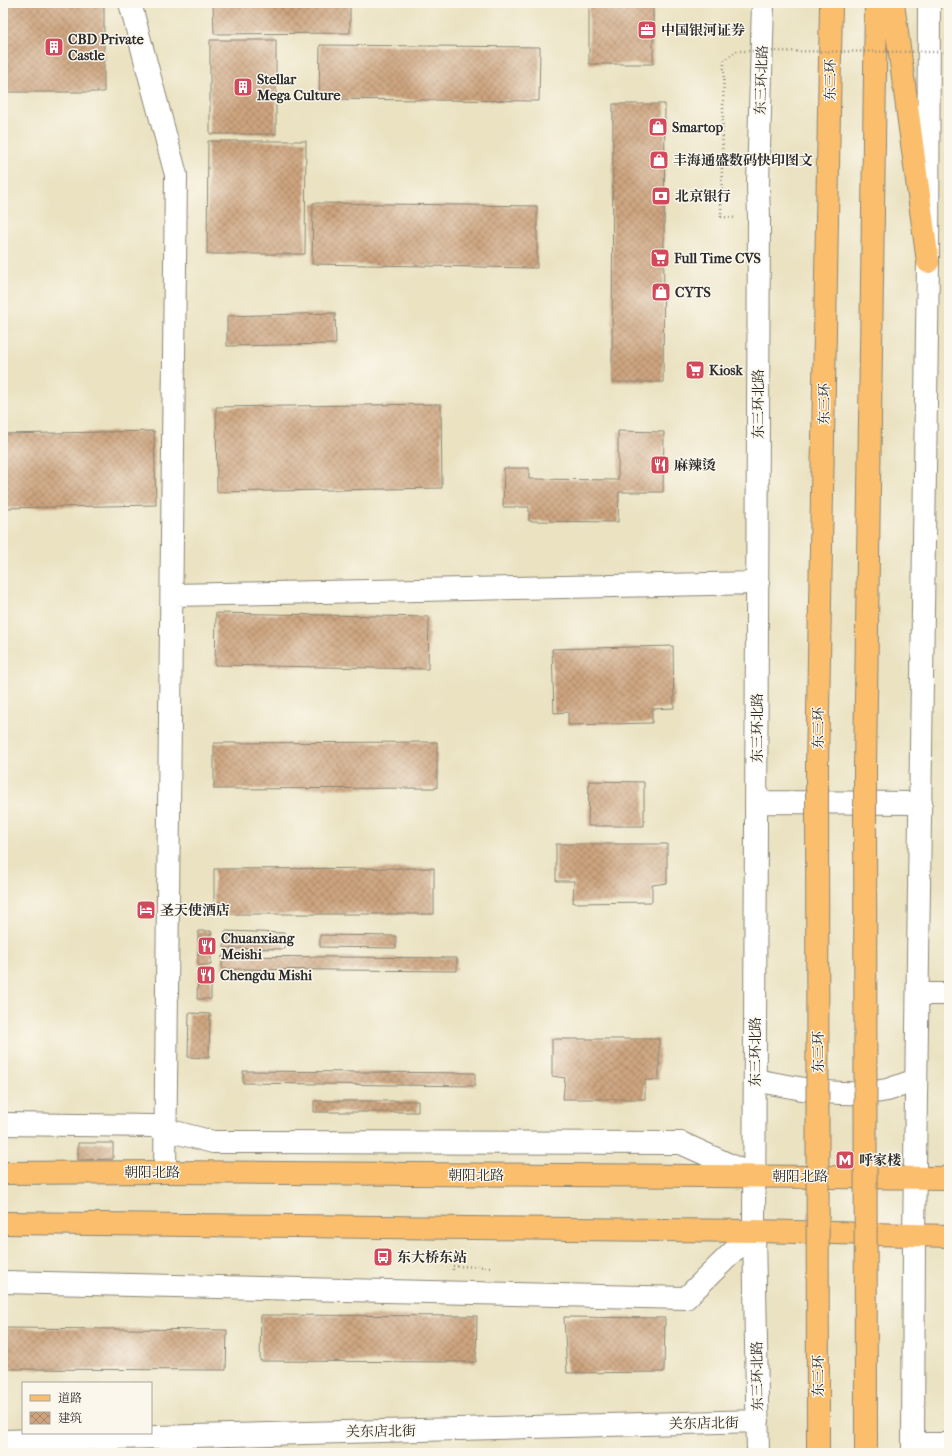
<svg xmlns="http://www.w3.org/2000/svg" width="952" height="1456" viewBox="0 0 952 1456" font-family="'IM FELL French Canon','Noto Serif SC',serif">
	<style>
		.building { fill: url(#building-cross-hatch) }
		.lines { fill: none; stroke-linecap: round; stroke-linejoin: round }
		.minor-casing { stroke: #8a8676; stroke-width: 24 }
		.major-casing { stroke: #8a8676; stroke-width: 24 }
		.highway-casing { stroke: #8a8676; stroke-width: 24 }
		.path { stroke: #8a8676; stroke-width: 2.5; stroke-dasharray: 1 3; stroke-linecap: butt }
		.minor { stroke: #fff; stroke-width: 22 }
		.major { stroke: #fabe6d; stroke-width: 22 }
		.highway { stroke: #fabe6d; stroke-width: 22 }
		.highway-bridge-casing { stroke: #8a8676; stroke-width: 24; stroke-linecap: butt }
		.path-bridge { stroke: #8a8676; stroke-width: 2.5; stroke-dasharray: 1 3; stroke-linecap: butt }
		.highway-bridge { stroke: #fabe6d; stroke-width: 22 }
		.labels { text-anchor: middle; stroke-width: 3; stroke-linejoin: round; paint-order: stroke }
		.poi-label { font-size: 14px; font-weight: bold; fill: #2b2b2b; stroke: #fbf7ec; text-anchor: start }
		.street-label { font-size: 14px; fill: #2b2b2b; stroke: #fbf7ec }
	</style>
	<defs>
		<pattern id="building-cross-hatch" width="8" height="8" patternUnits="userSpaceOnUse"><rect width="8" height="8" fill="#cda47f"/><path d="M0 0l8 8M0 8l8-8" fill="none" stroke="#a78668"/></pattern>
	</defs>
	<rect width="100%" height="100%" fill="#fbf7ec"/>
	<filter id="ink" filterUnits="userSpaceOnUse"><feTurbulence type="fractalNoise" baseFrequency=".025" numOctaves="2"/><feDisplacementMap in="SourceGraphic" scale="8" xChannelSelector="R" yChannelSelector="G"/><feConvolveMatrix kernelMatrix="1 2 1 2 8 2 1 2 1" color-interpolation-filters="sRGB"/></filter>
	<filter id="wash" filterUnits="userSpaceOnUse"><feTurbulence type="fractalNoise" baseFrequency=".012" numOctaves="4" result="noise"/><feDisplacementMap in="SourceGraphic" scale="16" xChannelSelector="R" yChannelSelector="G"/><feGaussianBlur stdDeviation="0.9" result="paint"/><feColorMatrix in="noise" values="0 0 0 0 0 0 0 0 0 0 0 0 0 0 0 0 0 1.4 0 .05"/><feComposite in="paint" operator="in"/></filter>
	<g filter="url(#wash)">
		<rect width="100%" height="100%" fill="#eae2c1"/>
		<g id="blocks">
			<path class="building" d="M3,3H104V92H3Z
				M213,3H350V33L214,34Z
				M589,3H653V64H589Z
				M210,40H276V134H210Z
				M320,45L540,47L539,101L319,99Z
				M613,104H665L663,382H612Z
				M208,141H306L305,254H207Z
				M313,203L537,206V268L312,264Z
				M335,313L336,344L227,346V316Z
				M441,404L442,488L217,492L216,407Z
				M154,431L156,505L3,508V434Z
				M618,431L664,432L663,492H619L618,522L529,521V507H503L504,468H529V479L618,480Z
				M216,613L429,617L428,669L215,665Z
				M673,646L674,708L652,709V723L568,725V712L554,713L552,649Z
				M437,742V788L214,789V743Z
				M589,781L644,782V826H588Z
				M556,844H667V883L652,885V902L573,903L574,881H556Z
				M434,868V914H214V869Z
				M198,931H211V965H198Z
				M225,931L285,933V949L224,948Z
				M320,935L396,936V948L320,947Z
				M222,956L457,958V971L222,969Z
				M198,973L211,974V999H197Z
				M189,1013L210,1014L209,1058L188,1057Z
				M552,1039H659V1080H645V1099H563L565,1078L552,1076Z
				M243,1071L475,1073V1086L243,1083Z
				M314,1101H418V1112H314Z
				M78,1143H113V1159L78,1160Z
				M261,1315L477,1316L476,1362L260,1361Z
				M564,1317L665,1318L664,1372L567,1373Z
				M5,1328L227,1330L226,1370L5,1369Z"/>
		</g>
	</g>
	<g filter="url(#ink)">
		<use href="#blocks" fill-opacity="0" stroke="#8a8676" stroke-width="1"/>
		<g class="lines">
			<g class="minor-casing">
				<path id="minor" d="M130,3L176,175L165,1172
					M172,595L758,583
					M756,802L921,803
					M918,994H949
					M755,1080C797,1088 844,1099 887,1090C897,1087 907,1083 916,1080
					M3,1124L152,1126L213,1142L681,1143L754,1176
					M3,1282L686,1298L754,1231
					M3,1441L758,1421
					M913,1444H949
					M758,1453L754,1231L759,218L758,184L763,3
					M913,1453L914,1236L928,262L929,3"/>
			</g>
			<g class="major-casing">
				<path id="major" d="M3,1173L165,1172L949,1178
					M3,1223L754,1231L949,1236"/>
			</g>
			<g class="highway-casing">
				<path id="highway" d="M893,3L928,262
					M817,767L831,3
					M865,767L876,3"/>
			</g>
			<path class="path" d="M721,217L737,218
				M453,1270V1266L492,1267"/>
			<use href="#minor" class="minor"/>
			<use href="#major" class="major"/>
			<use href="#highway" class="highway"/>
			<g class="highway-bridge-casing">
				<path id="highway-bridge" d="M817,767L818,1453
					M865,767L866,1453"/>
			</g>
			<path class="path-bridge" d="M721,217L724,60L737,51L949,52"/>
			<use href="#highway-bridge" class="highway-bridge"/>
		</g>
	</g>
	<defs>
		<g id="office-square" transform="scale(1)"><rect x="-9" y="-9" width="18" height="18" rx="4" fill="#d1495b" stroke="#fbf7ec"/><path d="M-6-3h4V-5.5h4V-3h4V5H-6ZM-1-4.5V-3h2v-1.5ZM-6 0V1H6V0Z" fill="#fff"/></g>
		<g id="building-square" transform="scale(1)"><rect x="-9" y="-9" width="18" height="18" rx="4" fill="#d1495b" stroke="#fbf7ec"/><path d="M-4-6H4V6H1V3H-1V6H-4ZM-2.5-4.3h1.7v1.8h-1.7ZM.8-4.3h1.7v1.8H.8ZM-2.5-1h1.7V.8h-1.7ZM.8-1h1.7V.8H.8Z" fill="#fff"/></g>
		<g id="shop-square" transform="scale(1)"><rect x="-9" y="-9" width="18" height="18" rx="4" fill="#d1495b" stroke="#fbf7ec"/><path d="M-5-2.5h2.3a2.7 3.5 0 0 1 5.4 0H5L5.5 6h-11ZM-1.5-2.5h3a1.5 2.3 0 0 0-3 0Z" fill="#fff"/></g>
		<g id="bank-square" transform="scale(1)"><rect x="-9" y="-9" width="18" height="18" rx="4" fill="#d1495b" stroke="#fbf7ec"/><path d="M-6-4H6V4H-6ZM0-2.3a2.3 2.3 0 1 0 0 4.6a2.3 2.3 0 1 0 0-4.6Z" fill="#fff"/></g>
		<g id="supermarket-square" transform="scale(1)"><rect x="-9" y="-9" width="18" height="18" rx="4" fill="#d1495b" stroke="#fbf7ec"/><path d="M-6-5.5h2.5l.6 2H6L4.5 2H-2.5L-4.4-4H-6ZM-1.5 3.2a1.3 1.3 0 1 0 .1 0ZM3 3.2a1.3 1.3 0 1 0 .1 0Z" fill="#fff"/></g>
		<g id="restaurant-square" transform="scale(1)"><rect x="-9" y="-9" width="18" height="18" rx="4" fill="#d1495b" stroke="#fbf7ec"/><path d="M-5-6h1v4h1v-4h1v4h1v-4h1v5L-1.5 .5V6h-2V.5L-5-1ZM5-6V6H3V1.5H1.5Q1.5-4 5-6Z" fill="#fff"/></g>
		<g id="hotel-square" transform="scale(1)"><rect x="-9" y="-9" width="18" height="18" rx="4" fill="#d1495b" stroke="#fbf7ec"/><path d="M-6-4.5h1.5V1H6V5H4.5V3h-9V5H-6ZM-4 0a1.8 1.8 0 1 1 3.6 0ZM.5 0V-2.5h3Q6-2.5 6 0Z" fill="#fff"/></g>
		<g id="metro-square" transform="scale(1)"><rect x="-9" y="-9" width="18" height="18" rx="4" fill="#d1495b" stroke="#fbf7ec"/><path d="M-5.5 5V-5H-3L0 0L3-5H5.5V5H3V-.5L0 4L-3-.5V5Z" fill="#fff"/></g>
		<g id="bus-square" transform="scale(1)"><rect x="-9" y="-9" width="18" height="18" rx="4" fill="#d1495b" stroke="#fbf7ec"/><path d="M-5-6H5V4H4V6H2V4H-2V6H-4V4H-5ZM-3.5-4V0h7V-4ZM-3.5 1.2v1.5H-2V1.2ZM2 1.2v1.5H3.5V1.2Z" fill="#fff"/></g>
	</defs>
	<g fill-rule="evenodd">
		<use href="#office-square" x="647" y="30"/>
		<use href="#building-square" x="54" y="47"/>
		<use href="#building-square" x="243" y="87"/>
		<use href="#shop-square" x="658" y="127"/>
		<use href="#shop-square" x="659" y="160"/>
		<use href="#bank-square" x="661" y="196"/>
		<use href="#supermarket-square" x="660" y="258"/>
		<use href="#shop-square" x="661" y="292"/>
		<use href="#supermarket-square" x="695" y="370"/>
		<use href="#restaurant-square" x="660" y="465"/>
		<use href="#hotel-square" x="146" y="910"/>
		<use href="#restaurant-square" x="207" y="946"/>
		<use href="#restaurant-square" x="206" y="975"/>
		<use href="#metro-square" x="845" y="1160"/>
		<use href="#bus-square" x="383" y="1257"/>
	</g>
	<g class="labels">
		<g class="poi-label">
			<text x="661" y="35">中国银河证券</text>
			<text x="68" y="44">CBD Private<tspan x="68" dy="16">Castle</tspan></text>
			<text x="257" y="84">Stellar<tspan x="257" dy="16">Mega Culture</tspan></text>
			<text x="672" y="132">Smartop</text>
			<text x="673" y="165">丰海通盛数码快印图文</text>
			<text x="675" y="201">北京银行</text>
			<text x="674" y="263">Full Time CVS</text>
			<text x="675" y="297">CYTS</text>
			<text x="709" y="375">Kiosk</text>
			<text x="674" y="470">麻辣烫</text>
			<text x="160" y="915">圣天使酒店</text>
			<text x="221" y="943">Chuanxiang<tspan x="221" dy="16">Meishi</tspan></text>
			<text x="220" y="980">Chengdu Mishi</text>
			<text x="859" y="1165">呼家楼</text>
			<text x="397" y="1262">东大桥东站</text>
		</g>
		<g class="street-label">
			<text transform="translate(761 80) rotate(-88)" y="5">东三环北路</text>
			<text transform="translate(830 80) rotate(-89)" y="5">东三环</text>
			<text transform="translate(758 404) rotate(-90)" y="5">东三环北路</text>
			<text transform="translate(824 404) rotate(-89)" y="5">东三环</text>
			<text transform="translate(757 728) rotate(-90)" y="5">东三环北路</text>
			<text transform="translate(818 728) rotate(-89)" y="5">东三环</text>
			<text transform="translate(755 1052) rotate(-90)" y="5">东三环北路</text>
			<text transform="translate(818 1052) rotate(-90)" y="5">东三环</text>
			<text x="152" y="1177">朝阳北路</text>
			<text x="476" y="1180">朝阳北路</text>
			<text x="800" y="1181">朝阳北路</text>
			<text transform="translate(757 1376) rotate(-91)" y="5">东三环北路</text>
			<text transform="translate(818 1376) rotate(-90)" y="5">东三环</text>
			<text transform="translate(704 1423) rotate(-1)" y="5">关东店北街</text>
			<text transform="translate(381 1431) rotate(-1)" y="5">关东店北街</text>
		</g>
	</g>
	<rect width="952" height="1456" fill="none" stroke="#fbf7ec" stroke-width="16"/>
	<rect x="22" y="1382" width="130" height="52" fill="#fbf7ec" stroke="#a8a59f"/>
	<rect x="30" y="1395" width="20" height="6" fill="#fabe6d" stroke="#a8a59f"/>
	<text x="58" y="1402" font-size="12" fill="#2b2b2b">道路</text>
	<rect x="30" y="1412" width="20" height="12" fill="url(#building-cross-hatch)" stroke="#a8a59f"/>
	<text x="58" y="1422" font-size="12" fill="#2b2b2b">建筑</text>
</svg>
